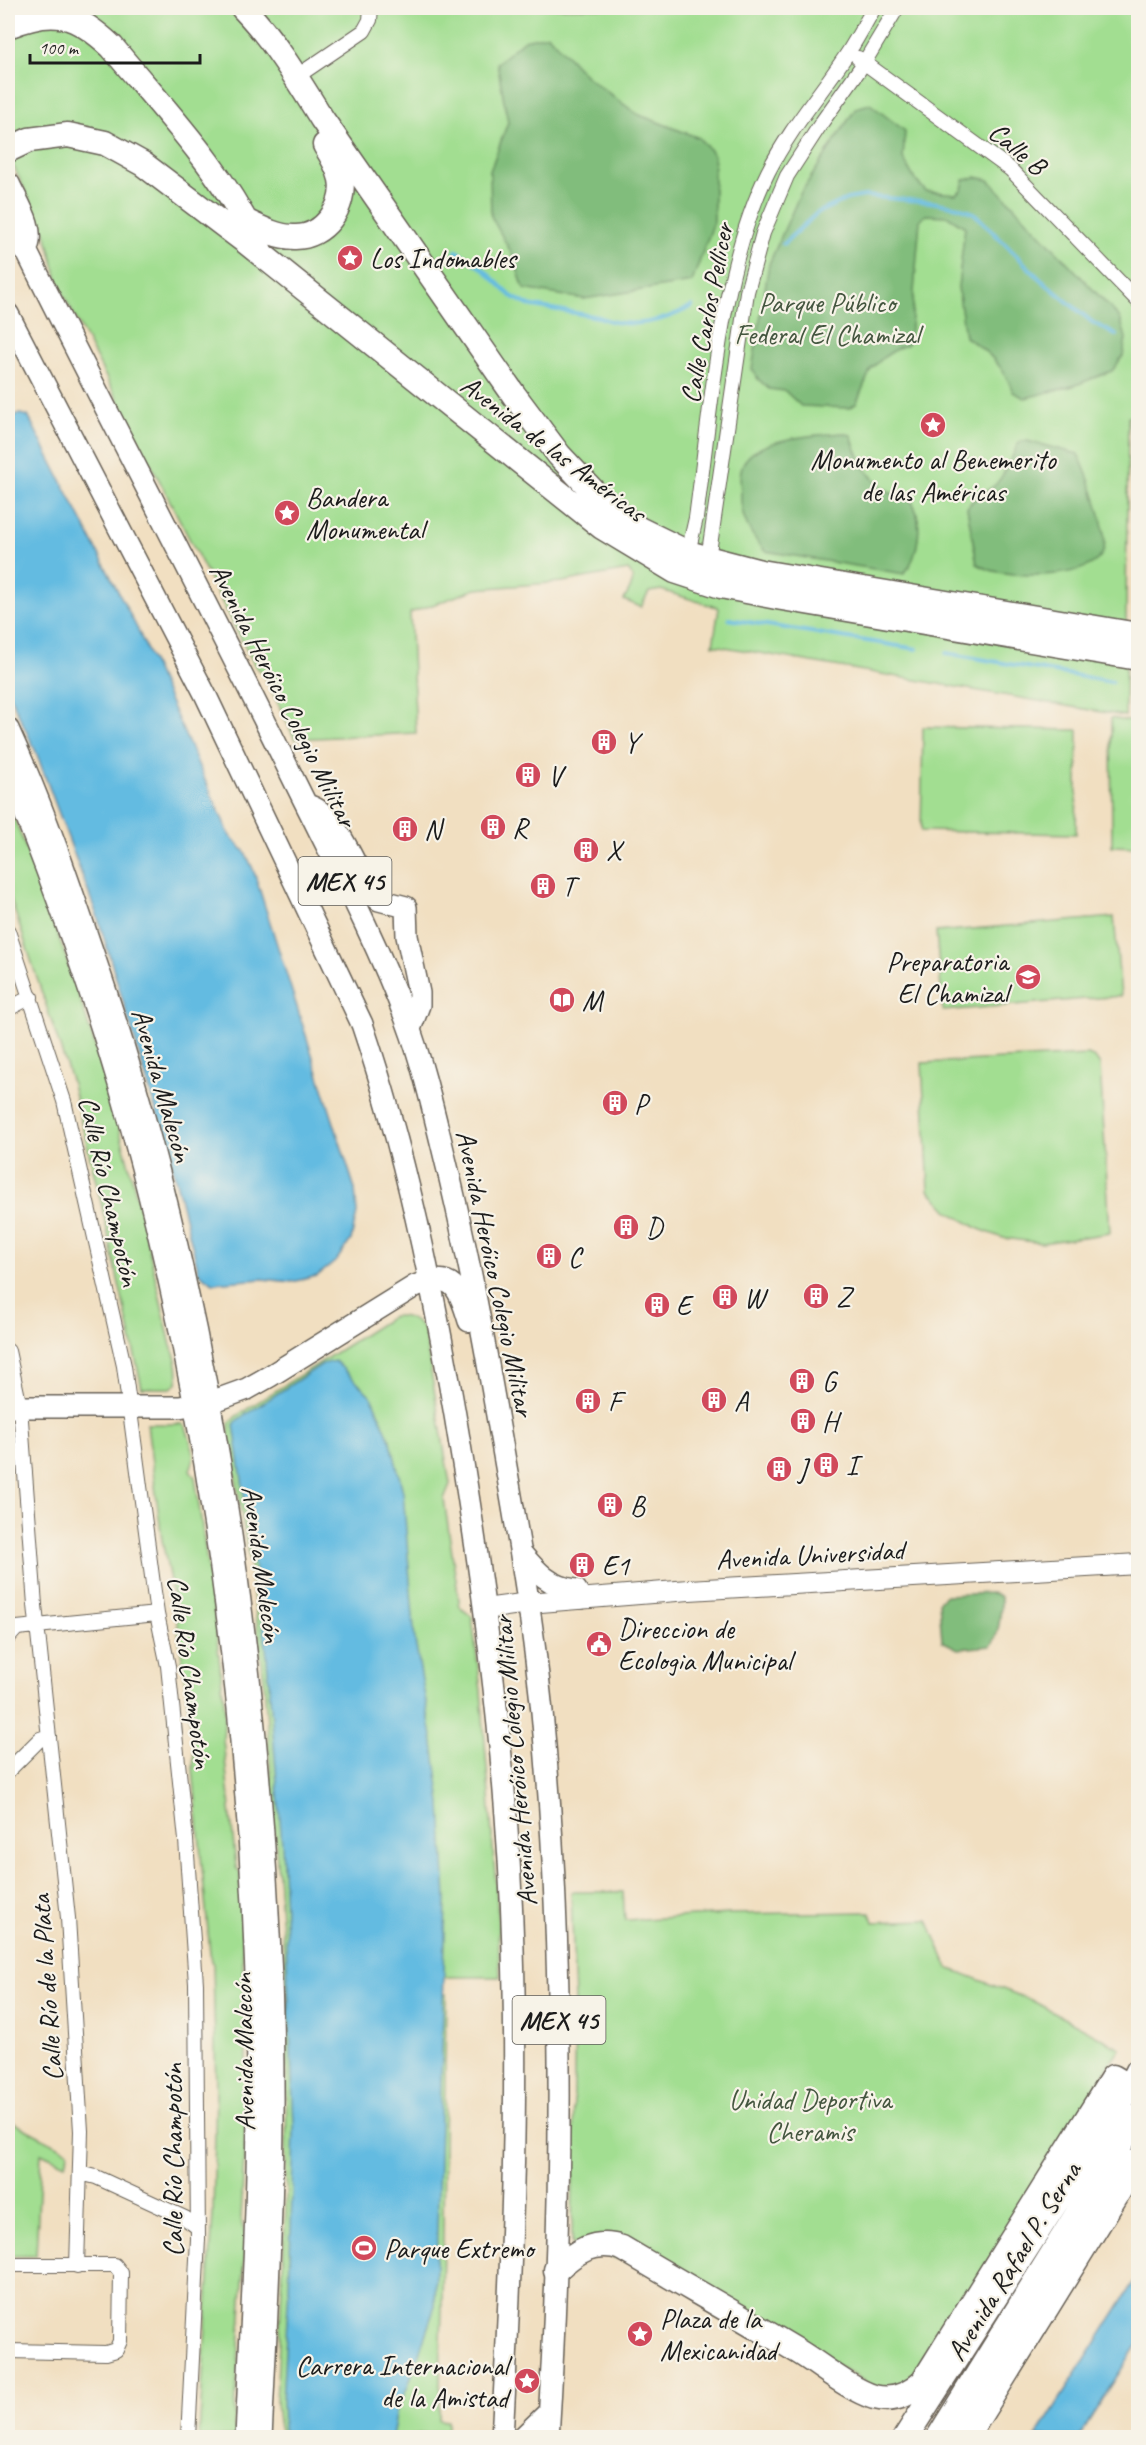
<svg xmlns="http://www.w3.org/2000/svg" width="1146" height="2445" viewBox="0 0 1146 2445" font-family="Caveat,sans-serif">
	<style>
		.green { fill: #a2de91; stroke: #5f7d56; stroke-width: 1.5 }
		.forest { fill: #81bd7b; stroke: #4e6c4c; stroke-width: 1.5 }
		.water { fill: #64bbe1; stroke: #406c7e; stroke-width: 1.5 }
		.lines { fill: none; stroke-linecap: round; stroke-linejoin: round }
		.stream { stroke: #64bbe1; stroke-width: 4 }
		.street-casing { stroke: #676056; stroke-width: 16 }
		.secondary-casing { stroke: #676056; stroke-width: 22 }
		.primary-casing { stroke: #676056; stroke-width: 24 }
		.highway-casing { stroke: #676056; stroke-width: 27 }
		.street { stroke: #fff; stroke-width: 14 }
		.secondary { stroke: #fff; stroke-width: 20 }
		.primary { stroke: #fff; stroke-width: 21 }
		.highway { stroke: #fff; stroke-width: 24 }
		.labels { text-anchor: middle; stroke-width: 4.5; stroke-linejoin: round; paint-order: stroke }
		.shield { fill: #f7f3e8; stroke: #5e5c59; stroke-width: 1.5 }
		.shield-label { font-size: 27px; font-weight: bold; fill: #1c1c1c }
		.street-label { font-size: 28px; fill: #1c1c1c; stroke: #f7f3e8 }
		.poi-label { font-size: 28px; fill: #1c1c1c; stroke: #f7f3e8; text-anchor: start }
		.park-label { font-size: 28px; fill: #44563f; stroke: #f7f3e8 }
	</style>
	<rect width="100%" height="100%" fill="#f7f3e8"/>
	<filter id="ink" filterUnits="userSpaceOnUse"><feTurbulence type="fractalNoise" baseFrequency=".0167" numOctaves="2"/><feDisplacementMap in="SourceGraphic" scale="12" xChannelSelector="R" yChannelSelector="G"/><feConvolveMatrix kernelMatrix="1 2 1 2 8 2 1 2 1" color-interpolation-filters="sRGB"/></filter>
	<filter id="wash" filterUnits="userSpaceOnUse"><feTurbulence type="fractalNoise" baseFrequency=".008" numOctaves="4" result="noise"/><feDisplacementMap in="SourceGraphic" scale="24" xChannelSelector="R" yChannelSelector="G"/><feGaussianBlur stdDeviation="1.35" result="paint"/><feColorMatrix in="noise" values="0 0 0 0 0 0 0 0 0 0 0 0 0 0 0 0 0 1.4 0 .05"/><feComposite in="paint" operator="in"/></filter>
	<g filter="url(#wash)">
		<rect width="100%" height="100%" fill="#f1dfc1"/>
		<path class="green" d="M8,8H1138V417H1128L1125,716L713,645L719,608L661,590L649,592L641,607L624,600C629,590 638,580 628,570L562,582L476,589L410,613L416,733L295,739L264,674L255,666L60,288L47,238L8,154Z
			M1111,718L1138,723V847L1112,846Z
			M923,727L1078,730L1076,834L921,831Z
			M8,803C57,925 100,1050 132,1178C146,1234 158,1290 171,1346C177,1358 179,1370 177,1383L171,1388H142L101,1202L71,1080L8,891Z
			M1114,917L1121,996L943,1011L936,932Z
			M1088,1055L1095,1058L1100,1065L1110,1233L1042,1243L1003,1238L979,1229L949,1212L929,1190L922,1063Z
			M393,1316C407,1315 415,1320 424,1330L450,1484L444,1499L460,1607L472,1617L481,1691L497,1901L500,1977H434V1994H446L442,2307L439,2420L447,2421V2431L412,2435L405,2438H282L278,2422L276,2403L286,2208L287,2000L264,1681L249,1558L229,1436V1423L236,1416Z
			M147,1424H182L186,1427C190,1443 198,1453 190,1470L195,1477L214,1611L225,1712L223,1739L236,1867L240,1873L247,2092L241,2220L246,2237L234,2427L238,2437H199L213,2214L216,2091L213,1964L210,1953L193,1769L194,1750L175,1606L162,1540Z
			M571,1892H623L625,1920L730,1914L870,1912L873,1922L928,1920L948,1968L1031,2000L1120,2048L916,2379L892,2389L874,2387L700,2285L572,2244L575,2001Z
			M8,2120L68,2151L67,2161L65,2164L41,2153L36,2256H8Z"/>
		<path class="forest" d="M548,35L586,76L637,114L699,138L714,155V222L692,282L584,299L524,289L513,256L491,216L490,171L508,122L497,63L524,40Z
			M870,104L905,131L903,158L915,180L926,191L956,194L962,189L964,180L976,177L989,180L1120,318L1126,338L1123,356L1112,371L1073,386L1025,398L1013,392C1004,366 988,351 965,337L958,287L965,227L948,216L926,215L920,220L910,340L907,345L898,348L884,357L871,369L856,404L849,408L801,406L785,391L769,389L758,379L752,369L769,264L800,194L856,108Z
			M843,433L851,435C860,466 877,494 910,499C925,519 919,556 904,574L765,551C750,534 740,517 741,494C741,486 739,478 741,470C747,437 818,435 843,433Z
			M1027,441L1078,454C1087,472 1111,535 1103,552C1090,580 1020,577 994,571C988,570 982,566 977,564L967,508C974,496 986,493 996,484C1007,472 1012,456 1019,442Z
			M994,1593L1001,1597C1001,1612 1000,1634 991,1646L958,1649L942,1641L939,1601L946,1595Z"/>
		<path class="water" d="M20,414L28,416L138,630L230,836L245,852L253,869L355,1189L357,1213L351,1240L336,1261L317,1276L292,1282L262,1279L213,1283L199,1273L170,1157L98,918L36,752L8,692V422L13,415Z
			M335,1361L371,1396L391,1442L403,1492L415,1641L432,1736L441,1803L446,1899L435,2306L407,2389L397,2408L392,2437H288L283,2429L282,2401L289,2288L294,2126L282,1845L266,1647L234,1425L237,1420L322,1364Z
			M1138,2276V2343L1079,2437H1036Z"/>
		<g class="lines">
			<path class="stream" d="M783,244L817,213L847,199L865,196L931,202L959,207L974,213L1040,279L1092,322L1116,335
				M456,251L482,268L511,296L528,305L599,317C629,330 664,322 692,306
				M729,619L917,649
				M946,653L1112,682"/>
		</g>
	</g>
	<g filter="url(#ink)">
		<g class="lines">
			<g class="street-casing">
				<path id="street" d="M858,58L1010,169L1138,301
					M296,77L364,31L370,20L371,8
					M688,553L696,518C711,410 720,269 768,172C790,128 823,91 849,51C858,37 866,22 874,8
					M708,559L747,292L763,233L787,176L822,122L864,63L897,8
					M8,931L64,1101L124,1366L157,1614L168,1666L186,1840L196,1984L198,2239L188,2438
					M8,1009L31,997
					M8,1351L20,1407L35,1605L68,1918L81,2131L77,2266
					M8,1638L17,1628L157,1614
					M8,1771L40,1739L49,1736
					M80,2173L96,2177L185,2218L197,2227
					M8,2265H115L121,2273L120,2341L116,2350L106,2353L8,2351"/>
			</g>
			<g class="secondary-casing">
				<path id="secondary" d="M485,1609L528,1603L689,1590L1138,1564"/>
			</g>
			<g class="primary-casing">
				<path id="primary" d="M8,214C99,399 197,582 288,768C329,852 374,934 407,1022C422,1062 432,1105 442,1146C462,1226 478,1306 492,1387C511,1495 531,1603 542,1712C565,1953 563,2196 548,2438
					M8,314L206,696L362,1024C405,1151 432,1283 455,1415C485,1591 508,1770 513,1949C518,2112 511,2275 502,2438
					M8,729C46,812 74,897 103,983C185,1228 231,1481 255,1737C267,1865 274,1994 273,2122C272,2227 266,2332 261,2438
					M8,771C60,899 107,1032 142,1167C219,1465 258,1788 258,2096C258,2210 251,2324 246,2438
					M310,806C336,814 357,869 370,893L379,900L406,907L407,936L419,993V1005L410,1029
					M8,1407H179L211,1402L247,1389L270,1376L415,1286C453,1270 459,1288 469,1321
					M521,1553C537,1572 550,1587 576,1590L581,1598
					M522,2438L549,2412"/>
			</g>
			<g class="highway-casing">
				<path id="highway" d="M243,8C274,40 298,80 322,119L514,395L559,455L608,507L639,529L688,553L761,572L1138,635
					M8,26C54,7 75,13 112,47C165,111 226,173 260,251
					M8,150L29,140L68,135L105,143L143,164L246,242L602,527L675,571L721,586L782,598L1138,658
					M8,185C16,203 35,230 25,249
					M241,219C258,227 276,237 294,237C324,238 346,206 341,179C338,166 332,156 325,145
					M556,2270C576,2251 595,2239 622,2248C681,2283 741,2317 799,2352C822,2366 849,2389 874,2397C893,2402 909,2395 923,2382L1113,2077L1130,2087
					M905,2438L1130,2087L1138,2071
					M938,2438L1138,2116
					M966,2438L1138,2160"/>
			</g>
			<use href="#street" class="street"/>
			<use href="#secondary" class="secondary"/>
			<use href="#primary" class="primary"/>
			<use href="#highway" class="highway"/>
		</g>
	</g>
	<defs>
		<g id="sight-disc" transform="scale(1.35)"><circle r="9.5" fill="#d1495b" stroke="#f7f3e8"/><path d="M0-6L1.8-2.2L6-1.7L2.9 1.2L3.7 5.4L0 3.3L-3.7 5.4L-2.9 1.2L-6-1.7L-1.8-2.2Z" fill="#fff"/></g>
		<g id="building-disc" transform="scale(1.35)"><circle r="9.5" fill="#d1495b" stroke="#f7f3e8"/><path d="M-4-6H4V6H1V3H-1V6H-4ZM-2.5-4.3h1.7v1.8h-1.7ZM.8-4.3h1.7v1.8H.8ZM-2.5-1h1.7V.8h-1.7ZM.8-1h1.7V.8H.8Z" fill="#fff"/></g>
		<g id="school-disc" transform="scale(1.35)"><circle r="9.5" fill="#d1495b" stroke="#f7f3e8"/><path d="M0-5L7-2L0 1L-7-2ZM-4 1L0 2.5L4 1V4Q0 6-4 4Z" fill="#fff"/></g>
		<g id="library-disc" transform="scale(1.35)"><circle r="9.5" fill="#d1495b" stroke="#f7f3e8"/><path d="M-6-4Q-3-5.5-.7-3.5V5Q-3 3-6 4ZM6-4Q3-5.5 .7-3.5V5Q3 3 6 4Z" fill="#fff"/></g>
		<g id="civic-disc" transform="scale(1.35)"><circle r="9.5" fill="#d1495b" stroke="#f7f3e8"/><path d="M-.6-6.5H3V-4.5H.6V-3L4-1V1h2V6H-6V1h2V-1L-.6-3ZM-1.2 2.5V6h2.4V2.5Z" fill="#fff"/></g>
		<g id="stadium-disc" transform="scale(1.35)"><circle r="9.5" fill="#d1495b" stroke="#f7f3e8"/><path d="M0-5a6.5 5 0 1 0 0 10a6.5 5 0 1 0 0-10ZM-3.5-1.8h7v3.6h-7Z" fill="#fff"/></g>
	</defs>
	<g fill-rule="evenodd">
		<use href="#sight-disc" x="350" y="258"/>
		<use href="#sight-disc" x="933" y="425"/>
		<use href="#sight-disc" x="287" y="513"/>
		<use href="#building-disc" x="604" y="742"/>
		<use href="#building-disc" x="528" y="775"/>
		<use href="#building-disc" x="493" y="827"/>
		<use href="#building-disc" x="405" y="829"/>
		<use href="#building-disc" x="586" y="850"/>
		<use href="#building-disc" x="543" y="886"/>
		<use href="#school-disc" x="1028" y="977"/>
		<use href="#library-disc" x="562" y="1000"/>
		<use href="#building-disc" x="615" y="1103"/>
		<use href="#building-disc" x="626" y="1227"/>
		<use href="#building-disc" x="549" y="1256"/>
		<use href="#building-disc" x="816" y="1296"/>
		<use href="#building-disc" x="725" y="1297"/>
		<use href="#building-disc" x="657" y="1305"/>
		<use href="#building-disc" x="802" y="1381"/>
		<use href="#building-disc" x="714" y="1400"/>
		<use href="#building-disc" x="588" y="1401"/>
		<use href="#building-disc" x="803" y="1421"/>
		<use href="#building-disc" x="826" y="1465"/>
		<use href="#building-disc" x="779" y="1469"/>
		<use href="#building-disc" x="610" y="1505"/>
		<use href="#building-disc" x="582" y="1565"/>
		<use href="#civic-disc" x="599" y="1644"/>
		<use href="#stadium-disc" x="364" y="2248"/>
		<use href="#sight-disc" x="640" y="2334"/>
		<use href="#sight-disc" x="527" y="2381"/>
	</g>
	<g class="labels">
		<g class="shield">
			<rect x="298.5" y="857" width="93" height="48" rx="4.5"/>
			<rect x="512.5" y="1996" width="93" height="48" rx="4.5"/>
		</g>
		<g class="shield-label">
			<text x="345" y="890">MEX 45</text>
			<text x="559" y="2029">MEX 45</text>
		</g>
		<g class="street-label">
			<text transform="translate(1018 148) rotate(40)" y="10">Calle B</text>
			<text transform="translate(706 313) rotate(-79)" y="10">Calle Carlos Pellicer</text>
			<text transform="translate(554 448) rotate(37)" y="10">Avenida de las Américas</text>
			<text transform="translate(284 695) rotate(63)" y="10">Avenida Heróico Colegio Militar</text>
			<text transform="translate(163 1085) rotate(74)" y="10">Avenida Malecón</text>
			<text transform="translate(110 1191) rotate(77)" y="10">Calle Río Champotón</text>
			<text transform="translate(496 1273) rotate(78)" y="10">Avenida Heróico Colegio Militar</text>
			<text transform="translate(810 1554) rotate(-3)" y="10">Avenida Universidad</text>
			<text transform="translate(263 1564) rotate(82)" y="10">Avenida Malecón</text>
			<text transform="translate(191 1672) rotate(82)" y="10">Calle Río Champotón</text>
			<text transform="translate(514 1761) rotate(-95)" y="10">Avenida Heróico Colegio Militar</text>
			<text transform="translate(46 1988) rotate(-94)" y="10">Calle Río de la Plata</text>
			<text transform="translate(243 2052) rotate(-91)" y="10">Avenida Malecón</text>
			<text transform="translate(172 2160) rotate(-90)" y="10">Calle Río Champotón</text>
			<text transform="translate(1013 2261) rotate(-58)" y="10">Avenida Rafael P. Serna</text>
		</g>
		<g class="poi-label">
			<text x="370" y="268">Los Indomables</text>
			<text x="933" y="469" text-anchor="middle">Monumento al Benemerito<tspan x="933" dy="32">de las Américas</tspan></text>
			<text x="306" y="507">Bandera<tspan x="306" dy="32">Monumental</tspan></text>
			<text x="624" y="752">Y</text>
			<text x="548" y="785">V</text>
			<text x="512" y="837">R</text>
			<text x="424" y="839">N</text>
			<text x="606" y="860">X</text>
			<text x="562" y="896">T</text>
			<text x="1008" y="971" text-anchor="end">Preparatoria<tspan x="1008" dy="32">El Chamizal</tspan></text>
			<text x="582" y="1010">M</text>
			<text x="634" y="1113">P</text>
			<text x="646" y="1237">D</text>
			<text x="568" y="1266">C</text>
			<text x="836" y="1306">Z</text>
			<text x="744" y="1307">W</text>
			<text x="676" y="1315">E</text>
			<text x="822" y="1391">G</text>
			<text x="734" y="1410">A</text>
			<text x="608" y="1411">F</text>
			<text x="822" y="1431">H</text>
			<text x="846" y="1475">I</text>
			<text x="798" y="1479">J</text>
			<text x="630" y="1515">B</text>
			<text x="602" y="1575">E1</text>
			<text x="618" y="1638">Direccion de<tspan x="618" dy="32">Ecologia Municipal</tspan></text>
			<text x="384" y="2258">Parque Extremo</text>
			<text x="660" y="2328">Plaza de la<tspan x="660" dy="32">Mexicanidad</tspan></text>
			<text x="508" y="2375" text-anchor="end">Carrera Internacional<tspan x="508" dy="32">de la Amistad</tspan></text>
		</g>
		<g class="park-label">
			<text x="827" y="312">Parque Público<tspan x="827" dy="32">Federal El Chamizal</tspan></text>
			<text x="810" y="2109">Unidad Deportiva<tspan x="810" dy="32">Cheramis</tspan></text>
		</g>
	</g>
	<rect width="1146" height="2445" fill="none" stroke="#f7f3e8" stroke-width="30"/>
	<path d="M30 54v9h170v-9" fill="none" stroke="#1c1c1c" stroke-width="3"/>
	<text x="39" y="54" font-size="18" fill="#1c1c1c" stroke="#f7f3e8" stroke-width="4.5" paint-order="stroke">100 m</text>
</svg>
